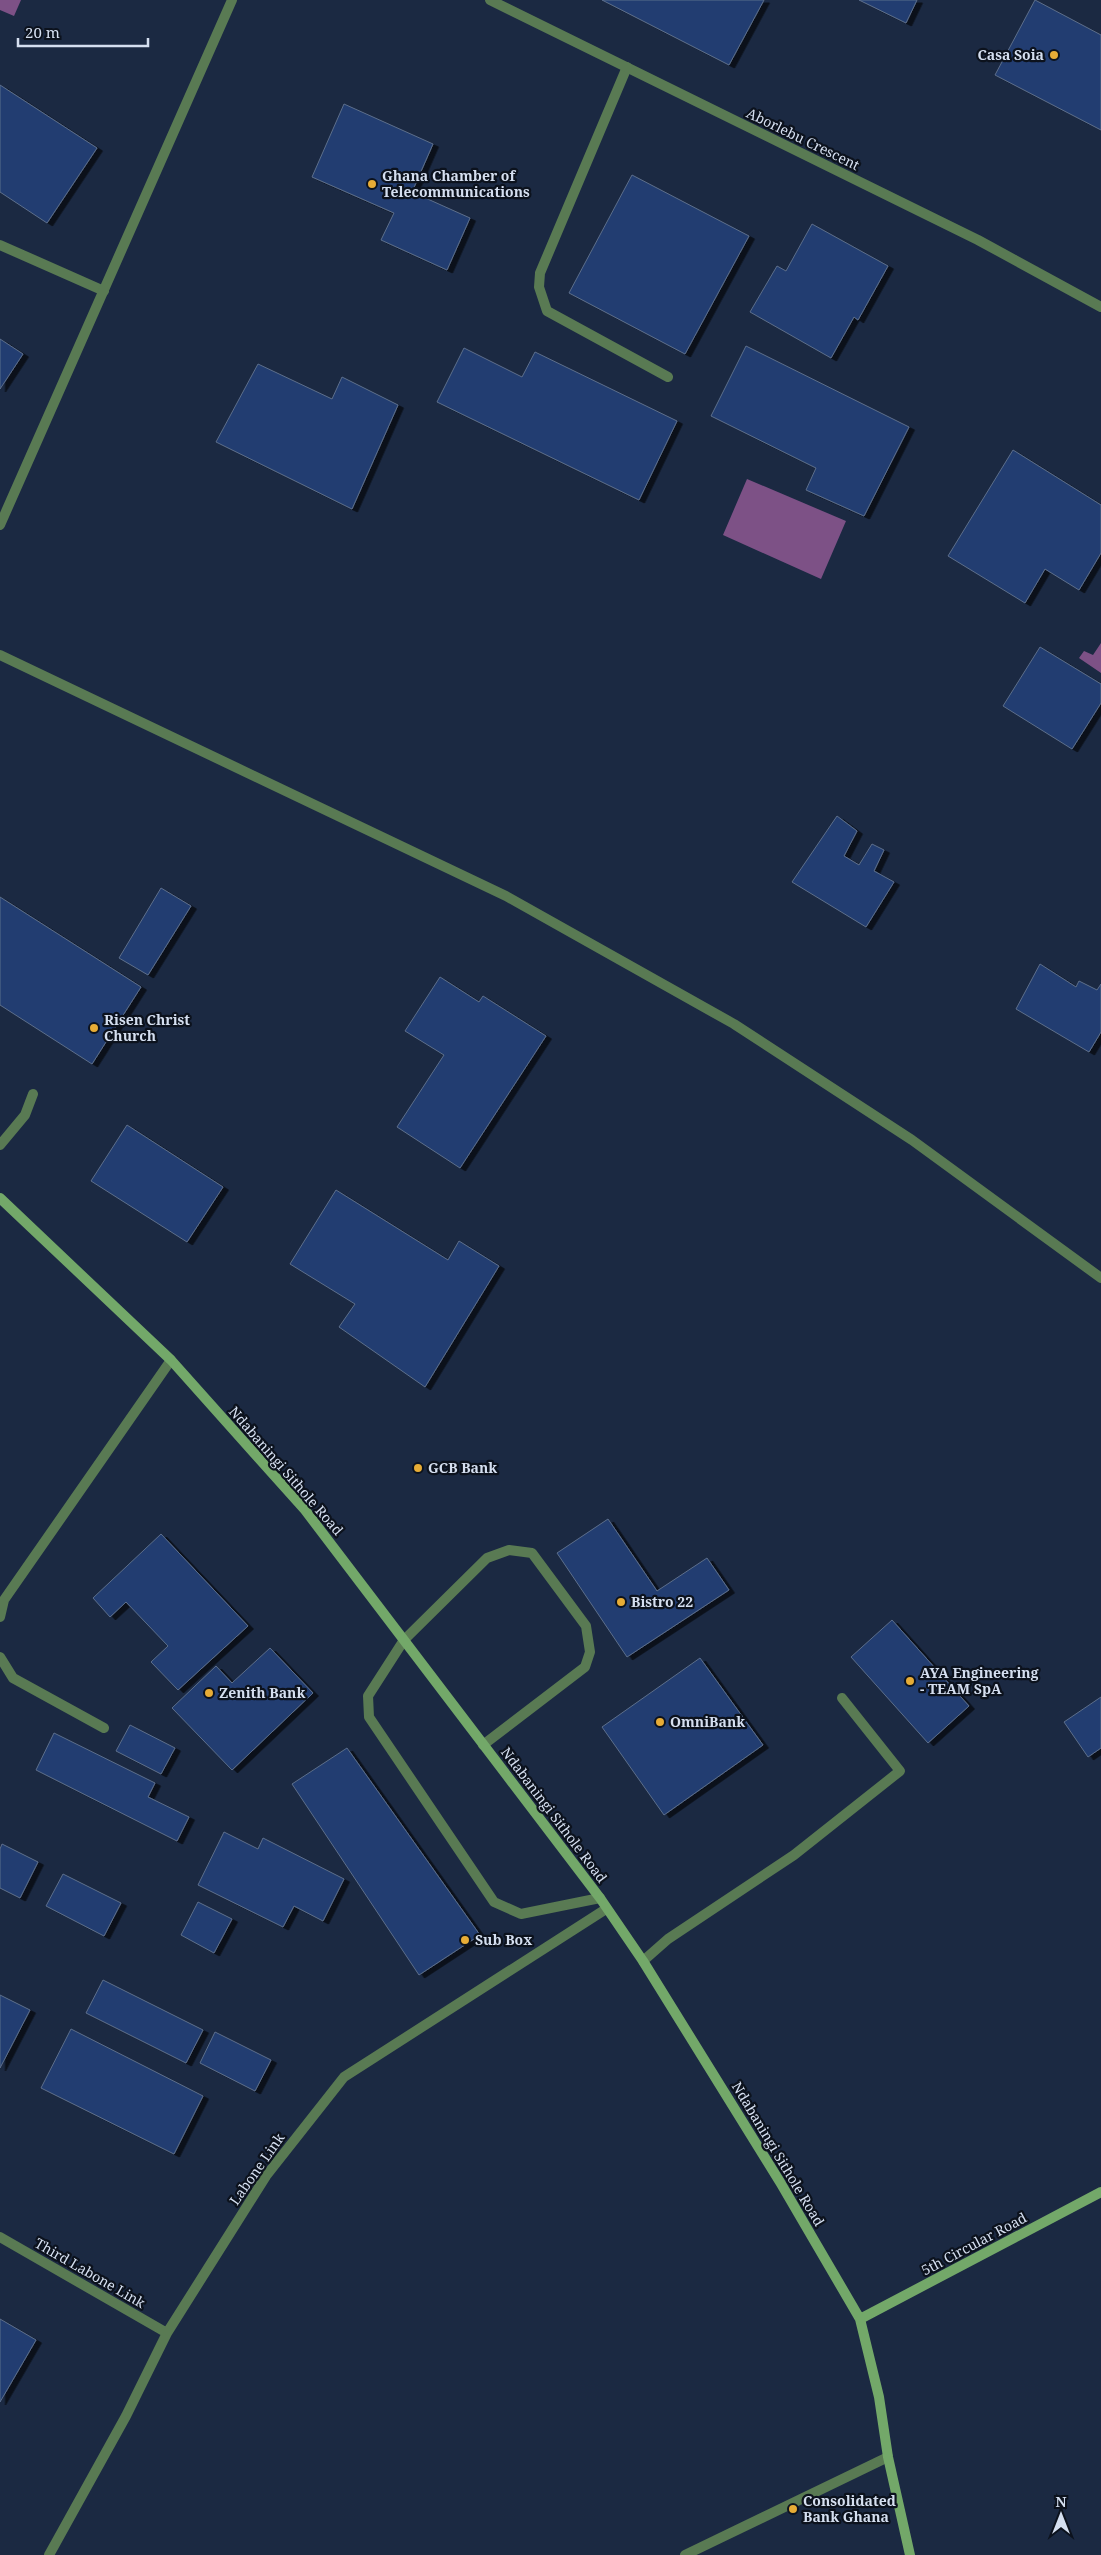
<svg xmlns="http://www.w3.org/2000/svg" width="1101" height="2555" viewBox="0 0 1101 2555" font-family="'Noto Serif',serif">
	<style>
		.water { fill: #7d5186 }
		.building { fill: #203e71; stroke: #5d6e8b; filter: url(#shadow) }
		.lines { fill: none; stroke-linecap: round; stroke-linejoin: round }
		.lane { stroke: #597a53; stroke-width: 10 }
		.street { stroke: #597a53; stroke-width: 10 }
		.secondary { stroke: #73a869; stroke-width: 10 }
		.poi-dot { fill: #e7ac36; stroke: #0c121d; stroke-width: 2 }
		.labels { text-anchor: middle; stroke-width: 4.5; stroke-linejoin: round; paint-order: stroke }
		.poi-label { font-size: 14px; font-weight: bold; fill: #d5dff0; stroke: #0c121d; text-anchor: start }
		.street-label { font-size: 14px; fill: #d5dff0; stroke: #0c121d }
	</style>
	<defs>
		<filter id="shadow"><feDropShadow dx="5.5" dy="3" stdDeviation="0" flood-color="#0009"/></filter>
	</defs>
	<rect width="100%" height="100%" fill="#1b2942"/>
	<path class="water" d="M0,0H21L14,16L0,10Z
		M747,479L846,521L821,579L723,535Z
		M1101,643V673L1079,658L1084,651L1093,655Z"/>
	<path class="building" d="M602,0H764L729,65Z
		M859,0H917L906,23Z
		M1035,0L1101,35V130L995,75Z
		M0,85L97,148L47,223L0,192Z
		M344,104L433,144L412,192L470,218L447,270L381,240L394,213L312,177Z
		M632,175L749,236L685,354L569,293Z
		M812,224L888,266L858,320L854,317L831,358L750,312L777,266L786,271Z
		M0,339L23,354L0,389Z
		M746,346L909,427L864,516L806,490L816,468L711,416Z
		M464,348L522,377L535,352L677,421L639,500L437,402Z
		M258,364L332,399L342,377L398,405L352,509L216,442Z
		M1013,450L1101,505V553L1079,590L1045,569L1025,603L948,556Z
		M1040,647L1101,684V703L1072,749L1003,706Z
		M837,816L857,831L844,856L859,865L872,844L884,850L874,871L894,882L866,927L792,882Z
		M161,888L191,906L148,975L119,958Z
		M0,897L141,987L92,1064L0,1005Z
		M1040,964L1076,987L1079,981L1097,990L1101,984V1032L1089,1052L1016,1009Z
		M440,977L479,1002L483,996L546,1036L460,1168L397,1127L444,1055L405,1031Z
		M127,1125L223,1187L187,1242L91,1181Z
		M336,1190L448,1260L459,1241L499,1266L425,1387L339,1327L355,1304L290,1264Z
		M608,1519L657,1591L707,1558L729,1590L627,1657L557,1553Z
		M161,1534L248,1626L178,1690L151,1662L168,1646L126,1602L110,1617L93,1598Z
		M892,1620L969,1706L928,1743L851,1657Z
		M270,1648L313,1693L232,1770L172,1708L216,1666L232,1683Z
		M700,1658L763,1745L664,1815L602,1727Z
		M1101,1697V1748L1088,1757L1064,1722Z
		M130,1725L175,1748L161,1774L116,1751Z
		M54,1733L155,1783L148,1797L189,1817L177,1841L36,1770Z
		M347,1748L480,1935L419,1975L292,1784Z
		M224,1832L258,1849L263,1838L344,1879L323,1921L294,1906L283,1927L198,1885Z
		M2,1844L38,1862L20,1898L0,1888V1849Z
		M63,1874L121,1903L104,1936L46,1906Z
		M198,1902L232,1919L214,1953L181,1935Z
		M103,1980L203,2030L186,2063L86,2013Z
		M0,1995L30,2010L0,2068Z
		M71,2029L203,2096L174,2154L41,2088Z
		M215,2032L271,2060L255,2091L200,2063Z
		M0,2319L36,2340L0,2402Z"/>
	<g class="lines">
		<path class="lane" d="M627,67L540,273L539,287L547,311L668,377
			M0,245L104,291
			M0,1617L4,1600L171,1360
			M0,1657L13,1678L104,1728
			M483,1745L585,1667L590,1652L586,1626L532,1553L509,1550L487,1558L404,1640L368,1696L369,1717L494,1902L521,1914L600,1898
			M685,2555L888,2457"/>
		<path class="street" d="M490,0L978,240L1101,307
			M0,525L232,0
			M0,655L506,896L734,1024L912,1140L1101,1278
			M0,1145L25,1115L33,1094
			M643,1961L668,1939L794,1855L900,1771L842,1698
			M0,2237L167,2333
			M49,2555L126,2416L167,2333L266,2176L344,2077L606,1909"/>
		<path class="secondary" d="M0,1198L171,1360L305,1510L600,1898L643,1961L780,2182L860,2319L879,2397L888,2457L910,2555
			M860,2319L1101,2192"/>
	</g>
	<g class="poi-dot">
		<circle cx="1054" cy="55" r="5"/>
		<circle cx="372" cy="184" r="5"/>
		<circle cx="94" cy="1028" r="5"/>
		<circle cx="418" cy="1468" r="5"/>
		<circle cx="621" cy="1602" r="5"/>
		<circle cx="910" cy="1681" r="5"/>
		<circle cx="209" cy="1693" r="5"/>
		<circle cx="660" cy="1722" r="5"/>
		<circle cx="465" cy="1940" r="5"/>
		<circle cx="793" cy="2509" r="5"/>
	</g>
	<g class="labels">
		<g class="poi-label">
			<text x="1044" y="60" text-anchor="end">Casa Soia</text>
			<text x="382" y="181">Ghana Chamber of<tspan x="382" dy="16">Telecommunications</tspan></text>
			<text x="104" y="1025">Risen Christ<tspan x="104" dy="16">Church</tspan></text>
			<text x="428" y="1473">GCB Bank</text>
			<text x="631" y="1607">Bistro 22</text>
			<text x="920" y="1678">AYA Engineering<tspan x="920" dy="16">- TEAM SpA</tspan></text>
			<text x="219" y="1698">Zenith Bank</text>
			<text x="670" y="1727">OmniBank</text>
			<text x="475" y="1945">Sub Box</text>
			<text x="803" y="2506">Consolidated<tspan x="803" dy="16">Bank Ghana</tspan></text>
		</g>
		<g class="street-label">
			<text transform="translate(803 139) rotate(26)" y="5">Aborlebu Crescent</text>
			<text transform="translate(286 1471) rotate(49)" y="5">Ndabaningi Sithole Road</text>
			<text transform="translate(554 1815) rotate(53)" y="5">Ndabaningi Sithole Road</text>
			<text transform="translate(778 2154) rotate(59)" y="5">Ndabaningi Sithole Road</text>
			<text transform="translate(257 2169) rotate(-55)" y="5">Labone Link</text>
			<text transform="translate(974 2244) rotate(-28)" y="5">5th Circular Road</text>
			<text transform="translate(90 2273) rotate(30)" y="5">Third Labone Link</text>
		</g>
	</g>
	<g transform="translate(1061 2515)" stroke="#0c121d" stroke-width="4" paint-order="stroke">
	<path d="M0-4L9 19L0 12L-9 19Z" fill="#d5dff0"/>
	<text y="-8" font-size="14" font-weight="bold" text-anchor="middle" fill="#d5dff0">N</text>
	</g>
	<path d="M18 38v8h130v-8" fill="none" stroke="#d5dff0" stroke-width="2.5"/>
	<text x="25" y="38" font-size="15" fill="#d5dff0" stroke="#0c121d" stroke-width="4" paint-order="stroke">20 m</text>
</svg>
